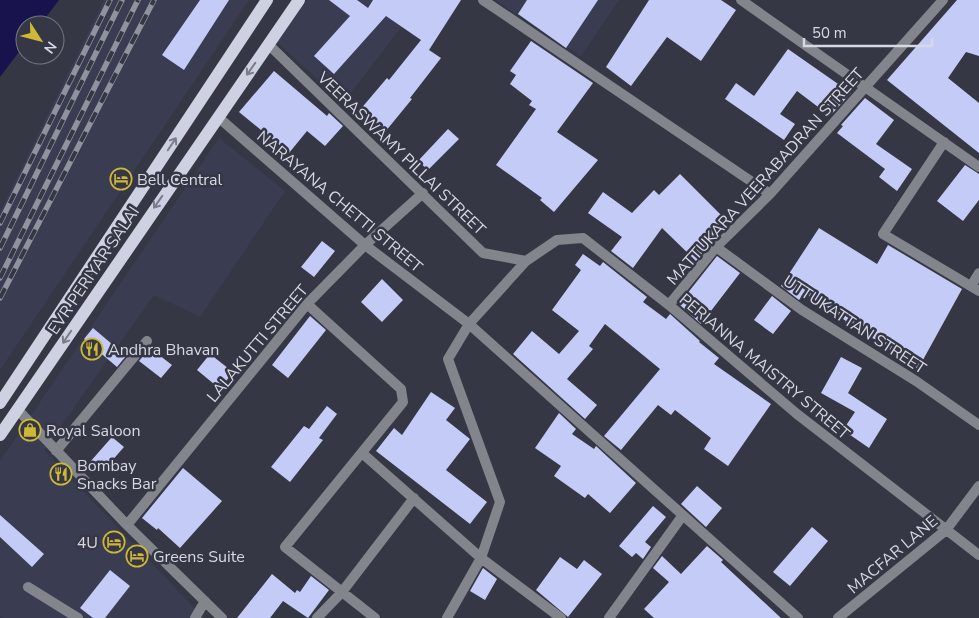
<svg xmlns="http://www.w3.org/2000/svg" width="979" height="618" viewBox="0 0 979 618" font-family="'Nunito Sans',sans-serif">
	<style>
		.built { fill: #3a3d52 }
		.water { fill: #18134c }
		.building { fill: #c5cbf7 }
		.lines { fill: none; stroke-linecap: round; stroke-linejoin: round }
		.street { stroke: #83858c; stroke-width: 10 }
		.primary { stroke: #ced1e1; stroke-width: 12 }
		.rail-casing { stroke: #90929d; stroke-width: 5.5 }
		.rail { stroke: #353745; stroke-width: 4; stroke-dasharray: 11; stroke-linecap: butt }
		.oneway { stroke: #7a7c8b }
		.labels { text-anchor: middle; stroke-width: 5; stroke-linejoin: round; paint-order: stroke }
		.street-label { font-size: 16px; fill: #d7d9e2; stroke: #353745 }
		.poi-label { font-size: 16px; fill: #d7d9e2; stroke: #353745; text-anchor: start }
	</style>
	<rect width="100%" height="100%" fill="#353745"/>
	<path class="built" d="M104,0H249L0,370V212Z
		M307,0H422L343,103L277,42Z
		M495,0H619L581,56Z
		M219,138L285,191L200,317L154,295L44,450L204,618H3L0,616V461Z"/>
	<path class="water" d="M0,0H59L40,25H25V44L0,77Z"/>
	<path class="building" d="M200,0H229L184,70L162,55Z
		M329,0H357L368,8L373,0H461L429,50L441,58L410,98L412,99L385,132L359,111L387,78L389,80L421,40L386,16L334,74L314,56L350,16Z
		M527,0H598L566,48L518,14Z
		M649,0H721L736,10L701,61L667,37L631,86L606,67Z
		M957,0H979V56L966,52L948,78L979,103V153L887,80Z
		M531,41L593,83L557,132L598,160L554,212L540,200L542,198L496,165L536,109L529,105L532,101L510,84L516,75L510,71Z
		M788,49L851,93L830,116L797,91L780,114L795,124L784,140L725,99L736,83L754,96Z
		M274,71L327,116L329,113L343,126L325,146L307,131L289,153L239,112Z
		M865,98L894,120L876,144L912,169L897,191L879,177L885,169L837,133L843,126L841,125Z
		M448,129L459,139L428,170L418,161Z
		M965,165L979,174V200L963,221L937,201Z
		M680,174L728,222L705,246L707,247L696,261L662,228L633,268L611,251L622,237L588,213L603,192L632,213L654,190L659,195Z
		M819,228L877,264L888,245L962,289L918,369L894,356L896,354L876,340L845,323L846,321L804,293L799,300L781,286Z
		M322,241L335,251L314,277L301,267Z
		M583,254L600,266L603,262L647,297L643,302L666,319L670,314L700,341L699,342L719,358L714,364L771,404L728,466L704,449L711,438L675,410L671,415L658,405L621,450L604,436L660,369L605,324L589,346L593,349L567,379L597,405L585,419L513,354L532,331L559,354L579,331L552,310L581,270L575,265Z
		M717,256L740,273L701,324L679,304Z
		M382,279L403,300L382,322L361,302Z
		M772,296L791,311L773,334L754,320Z
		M310,316L326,330L288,378L272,365Z
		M93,328L126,356L117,367L84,339Z
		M150,348L172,365L161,378L139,361Z
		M210,354L233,372L220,389L197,370Z
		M841,357L862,368L848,393L887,419L869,448L843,430L855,412L821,393Z
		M431,392L455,408L446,420L470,439L446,470L487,502L470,524L376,451L394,428L402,435Z
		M327,406L337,414L319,438L323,440L290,482L271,467L304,426L309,429Z
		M559,413L576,429L572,434L594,449L596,446L636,483L610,513L588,494L585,498L554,476L561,466L535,448Z
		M112,437L124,447L102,472L90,462Z
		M183,468L222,501L180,548L158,528L157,530L142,518Z
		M697,486L722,508L706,527L681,504Z
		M653,506L666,517L645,542L651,547L643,559L636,553L632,557L619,546Z
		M0,515L44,554L32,567L0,537Z
		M812,527L828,541L790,586L773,572Z
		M707,546L723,560L721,562L781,618H654L644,609L669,582L653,568L662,556L681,574Z
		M560,557L577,569L584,560L602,574L568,617L536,590Z
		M483,568L497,579L485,600L470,591Z
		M110,570L130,586L105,618H93L80,608Z
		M272,574L295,593L297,590L300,592L311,576L329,590L308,618L283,601L270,618H237Z"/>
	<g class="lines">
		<path class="street" d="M483,0L770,194
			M741,0L979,167
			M268,44L483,253L526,261
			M218,117L365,245L469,324L798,618
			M944,142L883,234L979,291
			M716,247L802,310L916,381L979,425
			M971,286L979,273
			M307,304L401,389L403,402L285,547L375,618
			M669,305L716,247L770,194L943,0
			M17,409L127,525L222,618
			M56,451L147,341
			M362,453L481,558L561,618
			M127,525L307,304L365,245L423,193
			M28,587L78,618
			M195,618L205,601
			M317,618L342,592L414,498
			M447,618L481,558L500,502L448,359L469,324L526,261L557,240L583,238L669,305L797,414L979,555
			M609,618L683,515
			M838,618L946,530L979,486"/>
		<path class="primary" d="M0,403L267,0
			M0,435L299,0"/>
		<g class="rail-casing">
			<path id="rail" d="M0,223L110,0
				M0,248L122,0
				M0,278L138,0
				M0,298L154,0"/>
		</g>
		<use href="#rail" class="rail"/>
	</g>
	<defs><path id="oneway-shaft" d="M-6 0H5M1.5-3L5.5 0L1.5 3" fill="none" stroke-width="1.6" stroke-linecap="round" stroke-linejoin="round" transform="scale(1.25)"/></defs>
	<g class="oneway">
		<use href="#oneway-shaft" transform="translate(251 69) rotate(125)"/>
		<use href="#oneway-shaft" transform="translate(172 144) rotate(-56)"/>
		<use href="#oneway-shaft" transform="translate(158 202) rotate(125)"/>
		<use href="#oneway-shaft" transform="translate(67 337) rotate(124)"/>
	</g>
	<defs>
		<g id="hotel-ring" transform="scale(1.125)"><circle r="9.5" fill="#353745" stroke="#cfb837" stroke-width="1.5"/><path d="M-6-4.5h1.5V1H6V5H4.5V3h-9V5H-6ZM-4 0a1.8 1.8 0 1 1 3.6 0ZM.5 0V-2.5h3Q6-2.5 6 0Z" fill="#cfb837"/></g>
		<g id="restaurant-ring" transform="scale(1.125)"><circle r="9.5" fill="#353745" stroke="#cfb837" stroke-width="1.5"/><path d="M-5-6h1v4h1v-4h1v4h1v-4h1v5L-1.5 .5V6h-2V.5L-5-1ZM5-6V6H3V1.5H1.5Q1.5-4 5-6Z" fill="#cfb837"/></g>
		<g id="shop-ring" transform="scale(1.125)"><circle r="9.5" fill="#353745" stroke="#cfb837" stroke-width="1.5"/><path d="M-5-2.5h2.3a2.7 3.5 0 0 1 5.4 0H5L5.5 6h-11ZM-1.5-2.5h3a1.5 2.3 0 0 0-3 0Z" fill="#cfb837"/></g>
	</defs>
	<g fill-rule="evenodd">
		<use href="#hotel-ring" x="121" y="179"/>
		<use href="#restaurant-ring" x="92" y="349"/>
		<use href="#shop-ring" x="30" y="430"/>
		<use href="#restaurant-ring" x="61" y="474"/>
		<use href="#hotel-ring" x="114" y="542"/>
		<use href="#hotel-ring" x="137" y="556"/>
	</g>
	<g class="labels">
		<g class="street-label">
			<text transform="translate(402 153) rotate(44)" y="6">VEERASWAMY PILLAI STREET</text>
			<text transform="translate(765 176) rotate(-48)" y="6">MATTUKARA VEERABADRAN STREET</text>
			<text transform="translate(340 201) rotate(40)" y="6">NARAYANA CHETTI STREET</text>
			<text transform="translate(93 270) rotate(-56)" y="6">EVR PERIYAR SALAI</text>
			<text transform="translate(855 324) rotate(33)" y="6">UTTUKATTAN STREET</text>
			<text transform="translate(257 343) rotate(-50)" y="6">LALAKUTTI STREET</text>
			<text transform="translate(765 366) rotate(40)" y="6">PERIANNA MAISTRY STREET</text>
			<text transform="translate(892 554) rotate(-40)" y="6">MACFAR LANE</text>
		</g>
		<g class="poi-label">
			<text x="137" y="185">Bell Central</text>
			<text x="108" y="355">Andhra Bhavan</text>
			<text x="46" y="436">Royal Saloon</text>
			<text x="77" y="471">Bombay<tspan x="77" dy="18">Snacks Bar</tspan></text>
			<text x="98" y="548" text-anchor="end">4U</text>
			<text x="153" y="562">Greens Suite</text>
		</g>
	</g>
	<g transform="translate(40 40) rotate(126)"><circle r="24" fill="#353745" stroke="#767884"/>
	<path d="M0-4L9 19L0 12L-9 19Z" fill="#cfb837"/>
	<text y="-8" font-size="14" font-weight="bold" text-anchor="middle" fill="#d7d9e2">N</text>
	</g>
	<path d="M804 38v8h128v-8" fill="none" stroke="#d7d9e2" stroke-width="2.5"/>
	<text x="812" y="38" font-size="15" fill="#d7d9e2" stroke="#353745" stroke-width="4" paint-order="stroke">50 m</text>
</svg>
